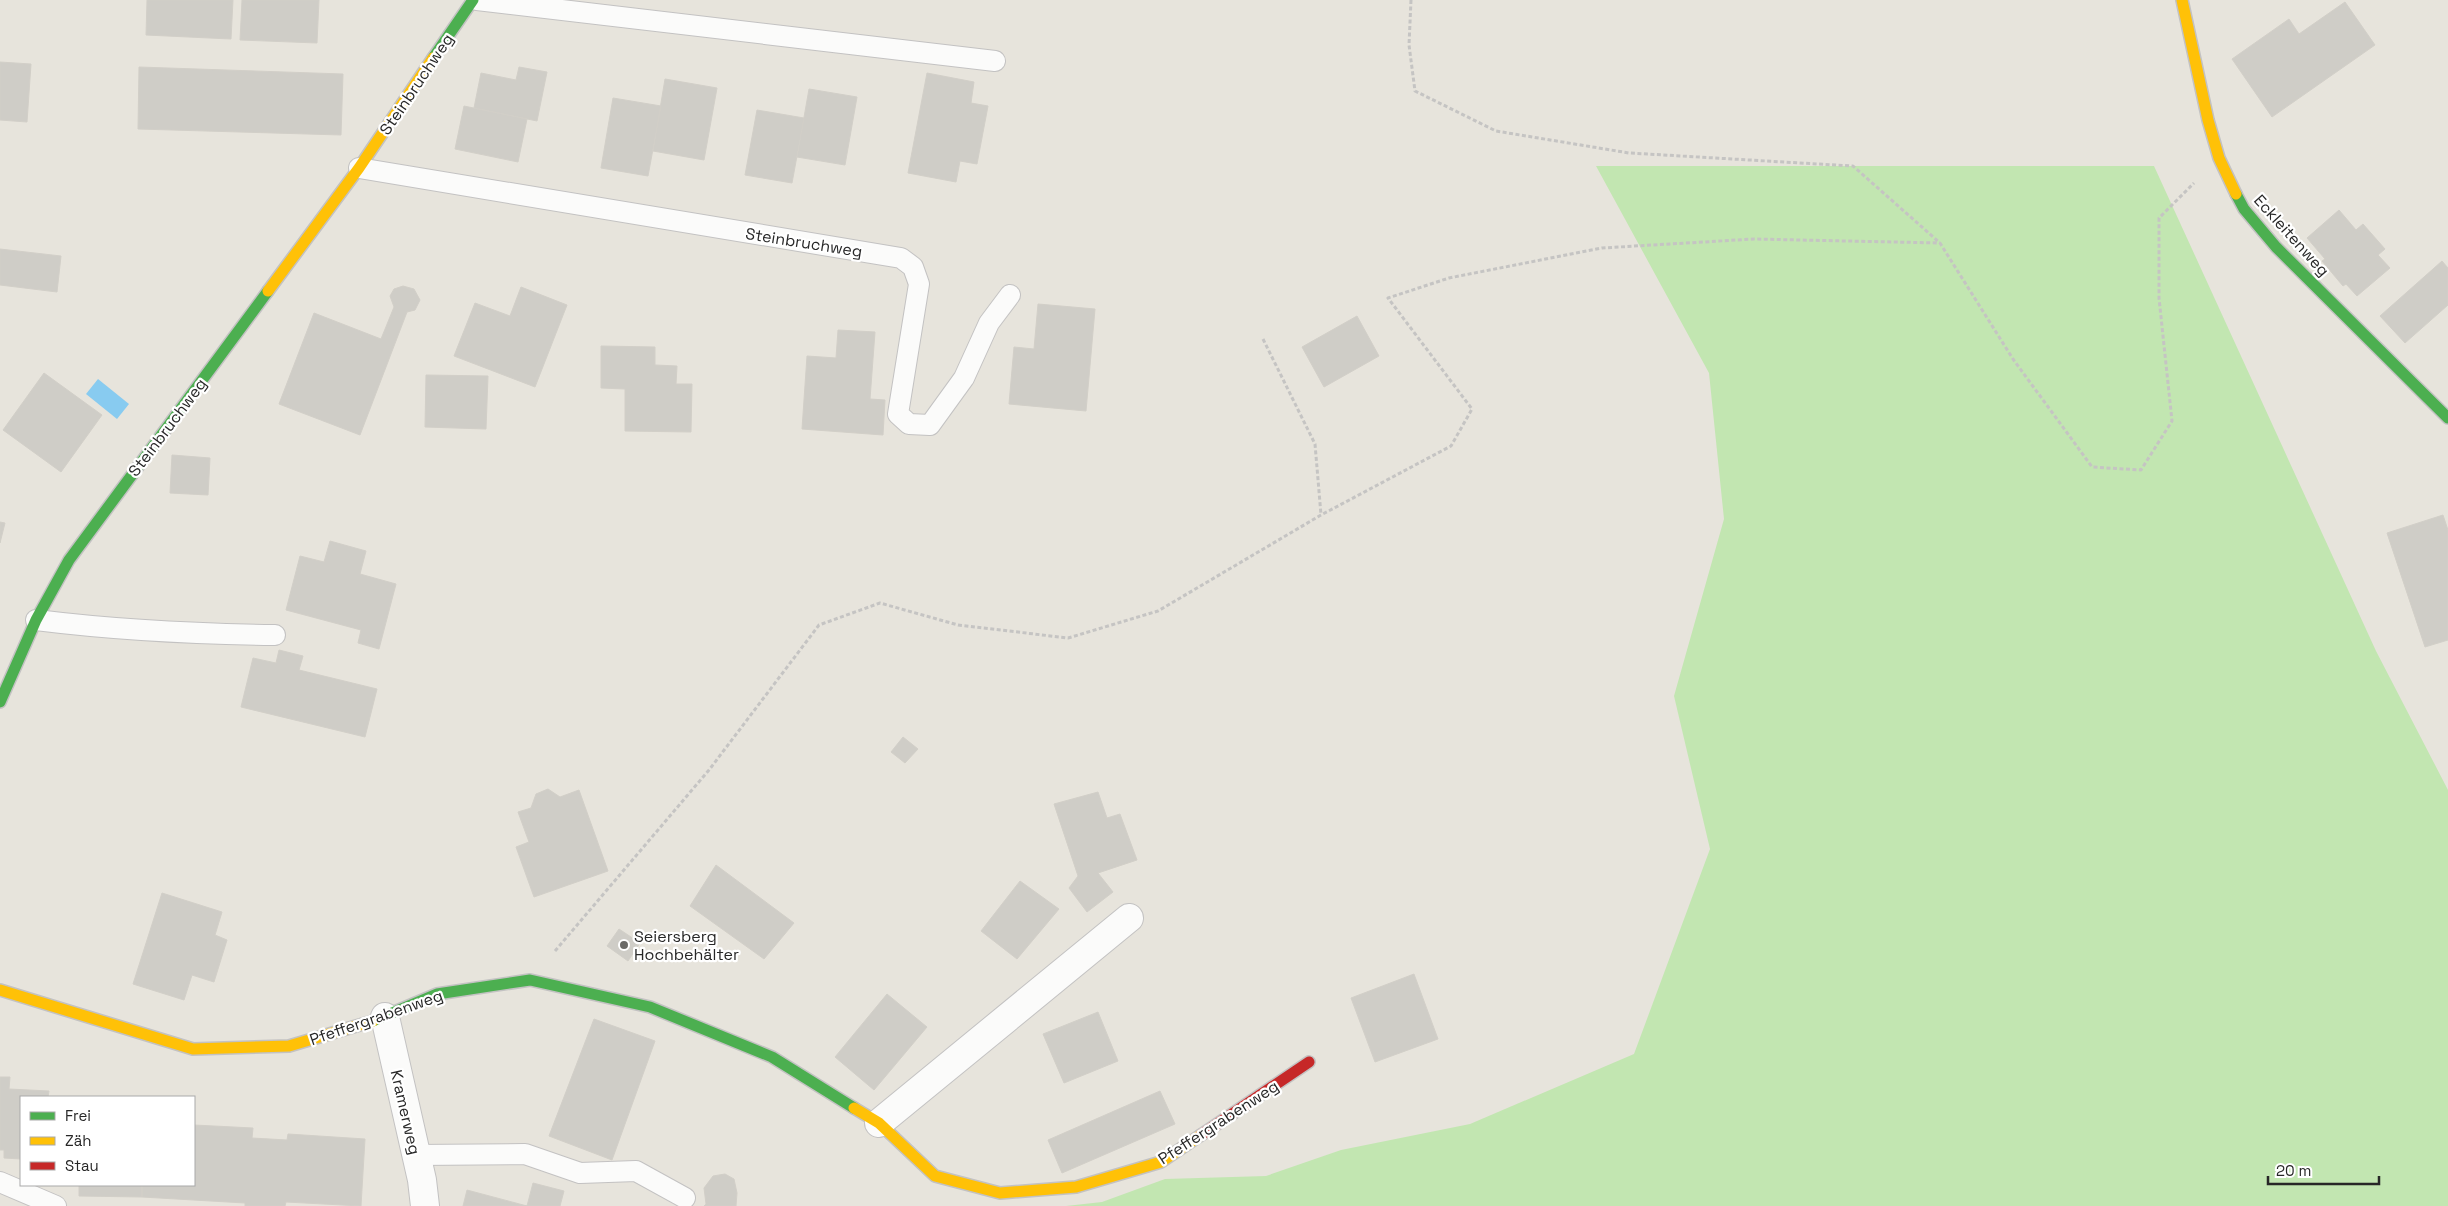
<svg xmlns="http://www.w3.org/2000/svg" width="2448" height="1206" viewBox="0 0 2448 1206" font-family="'Space Grotesk',sans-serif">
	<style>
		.green { fill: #c2e6b1 }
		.water { fill: #88cbf0 }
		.building { fill: #cfcdc7; stroke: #d2cfc8 }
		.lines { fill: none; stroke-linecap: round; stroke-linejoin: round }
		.lane-casing { stroke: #c3c2c2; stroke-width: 22 }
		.street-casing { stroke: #c3c2c2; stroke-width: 30 }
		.fast-casing { stroke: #c3c2c2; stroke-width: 14 }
		.slow-casing { stroke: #c3c2c2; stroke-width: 14 }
		.jam-casing { stroke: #c3c2c2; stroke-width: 14 }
		.path { stroke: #c5c4c3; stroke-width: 3; stroke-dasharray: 4 2.5; stroke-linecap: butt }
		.lane { stroke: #fbfbfa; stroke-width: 20 }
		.street { stroke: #fbfbfa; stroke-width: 28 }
		.fast { stroke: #4caf50; stroke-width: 11 }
		.slow { stroke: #ffc107; stroke-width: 11 }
		.jam { stroke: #c62828; stroke-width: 11 }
		.poi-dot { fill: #6a6966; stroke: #fff; stroke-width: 2 }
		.labels { text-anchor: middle; stroke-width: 4.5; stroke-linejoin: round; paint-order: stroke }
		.street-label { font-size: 16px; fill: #272727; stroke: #fff }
		.poi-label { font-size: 16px; fill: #272727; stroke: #fff; text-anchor: start }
	</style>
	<rect width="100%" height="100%" fill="#e7e4dc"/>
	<path class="green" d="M1596,166H2154L2376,651L2448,790V1206H1066L1102,1202L1165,1179L1266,1176L1341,1150L1470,1124L1634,1054L1710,849L1674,696L1724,519L1709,373Z"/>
	<path class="water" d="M98,379L129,404L117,419L86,394Z"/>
	<path class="building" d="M147,0H233L231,39L146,35Z
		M242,0H319L317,43L240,40Z
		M2345,2L2375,45L2272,117L2232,59L2289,19L2299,34Z
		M0,62L31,64L27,122L0,120Z
		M139,67L343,74L341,135L138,129Z
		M519,67L547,72L537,121L474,108L481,73L516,80Z
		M927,73L974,82L971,103L988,106L977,164L960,161L956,182L908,173Z
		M665,79L717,88L704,160L653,151Z
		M809,89L857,97L845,165L797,157Z
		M613,98L661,106L648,176L601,168Z
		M464,106L527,119L518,162L455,149Z
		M757,110L804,118L792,183L745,175Z
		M2339,210L2356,230L2363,224L2385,249L2378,255L2390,268L2357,296L2346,284L2343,286L2322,261L2325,259L2307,238Z
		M0,249L61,256L57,292L0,285Z
		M2442,261L2448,268V305L2405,343L2380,316Z
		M403,286L414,289L420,300L415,310L407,312L360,435L279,404L314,313L381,339L394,307L390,296L394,289Z
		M521,287L567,305L535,387L454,356L475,303L510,316Z
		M1038,304L1095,309L1086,411L1009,404L1014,347L1034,349Z
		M1357,316L1379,356L1324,387L1302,347Z
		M838,330L875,332L870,399L885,400L883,435L802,429L807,356L836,358Z
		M601,346L655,347V365L677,366L676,384H692L691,432L625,431V389L601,388Z
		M44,373L102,415L61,472L3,430Z
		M426,375L488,376L486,429L425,427Z
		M172,455L210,458L208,495L170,493Z
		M2443,515L2448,530V640L2425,647L2387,533Z
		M0,522L5,523L0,543Z
		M330,541L366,551L360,574L396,584L379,649L358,643L361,630L286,610L300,556L324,562Z
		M279,650L303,656L299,670L377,689L365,737L241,707L253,658L276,663Z
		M903,737L918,749L905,763L891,752Z
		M548,789L560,797L579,790L608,871L534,897L516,847L529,842L518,812L531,808L536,794Z
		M1098,792L1107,818L1120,814L1137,860L1098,873L1113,892L1087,912L1069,888L1078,876L1054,804Z
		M716,865L794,923L764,959L690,906Z
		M1020,881L1059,909L1017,959L981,931Z
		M162,893L222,912L215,935L227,940L214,982L192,975L184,1000L133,984Z
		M619,929L640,943L628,961L607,946Z
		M1414,974L1438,1039L1375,1062L1351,998Z
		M887,994L927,1027L874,1090L835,1057Z
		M1098,1012L1118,1061L1064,1083L1043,1034Z
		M594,1019L655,1041L612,1160L549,1136Z
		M0,1077H10L9,1089L49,1091L48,1097H21V1159L4,1158V1150H0Z
		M1160,1091L1175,1124L1062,1173L1048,1140Z
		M194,1125L253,1128L252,1138L287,1140L288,1134L365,1139L361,1206L286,1202L285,1206H245V1203L142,1197V1185H194Z
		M725,1174L734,1179L737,1193L736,1206H704L706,1204L704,1188L713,1176Z
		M533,1183L564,1191L560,1206H463L467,1190L527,1206Z
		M79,1185H142V1197L79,1196Z"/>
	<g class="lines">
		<g class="lane-casing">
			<path id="lane" d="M477,0L995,61
				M359,168L901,258L913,267L919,284L898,414L909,424L930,425L964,378L989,323L1010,295
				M36,620C116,630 194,634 275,635
				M416,1155L525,1154L580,1173L636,1171L685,1198
				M0,1182L56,1206"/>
		</g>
		<g class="street-casing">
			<path id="street" d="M385,1017L422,1180L425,1206
				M879,1123L1129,918"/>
		</g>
		<g class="fast-casing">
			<path id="fast" d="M433,58L473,0
				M2236,194L2244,209L2276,247L2448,418
				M0,702L36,620L69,560L268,291
				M373,1021L437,994L530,980L650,1007L772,1057L854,1108"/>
		</g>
		<g class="slow-casing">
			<path id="slow" d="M2182,0L2208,120L2219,158L2236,194
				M268,291L359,168L433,58
				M0,990L193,1049L289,1046L373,1021
				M854,1108L879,1123L935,1176L1000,1193L1076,1187L1161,1162L1201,1135"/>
		</g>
		<g class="jam-casing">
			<path id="jam" d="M1201,1135L1309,1062"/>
		</g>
		<path class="path" d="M1411,0L1409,45L1415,91L1496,131L1629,153L1853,166L1940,243L2013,359L2092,467L2141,470L2172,421L2159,298V218L2194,183
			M1263,339L1315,444L1321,515
			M555,951L709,770L819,625L880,603L958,625L1068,638L1158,611L1321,515L1451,446L1472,409L1388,298L1449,278L1602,248L1754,239L1940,243"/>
		<use href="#lane" class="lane"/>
		<use href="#street" class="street"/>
		<use href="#fast" class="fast"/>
		<use href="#slow" class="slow"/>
		<use href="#jam" class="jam"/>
	</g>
	<circle class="poi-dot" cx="624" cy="945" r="5"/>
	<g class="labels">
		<g class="street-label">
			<text transform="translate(416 84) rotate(-56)" y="6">Steinbruchweg</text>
			<text transform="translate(2292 235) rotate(48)" y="6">Eckleitenweg</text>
			<text transform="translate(804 242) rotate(9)" y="6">Steinbruchweg</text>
			<text transform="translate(167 427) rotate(-53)" y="6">Steinbruchweg</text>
			<text transform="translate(376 1017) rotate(-19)" y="6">Pfeffergrabenweg</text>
			<text transform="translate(406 1112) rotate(77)" y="6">Kramerweg</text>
			<text transform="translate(1218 1122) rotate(-33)" y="6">Pfeffergrabenweg</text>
		</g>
		<g class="poi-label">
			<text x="634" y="942">Seiersberg<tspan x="634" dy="18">Hochbehälter</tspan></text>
		</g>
	</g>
	<rect x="20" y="1096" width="175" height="90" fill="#ffffff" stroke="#a9a9a9"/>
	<rect x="30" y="1112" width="25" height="8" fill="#4caf50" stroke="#a9a9a9"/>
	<text x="65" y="1121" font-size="15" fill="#272727">Frei</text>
	<rect x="30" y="1137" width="25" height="8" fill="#ffc107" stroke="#a9a9a9"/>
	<text x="65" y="1146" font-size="15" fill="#272727">Zäh</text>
	<rect x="30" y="1162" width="25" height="8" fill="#c62828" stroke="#a9a9a9"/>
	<text x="65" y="1171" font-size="15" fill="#272727">Stau</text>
	<path d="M2268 1176v8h111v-8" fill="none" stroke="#272727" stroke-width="2.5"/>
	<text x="2276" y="1176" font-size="15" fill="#272727" stroke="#ffffff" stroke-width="4" paint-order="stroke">20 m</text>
</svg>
